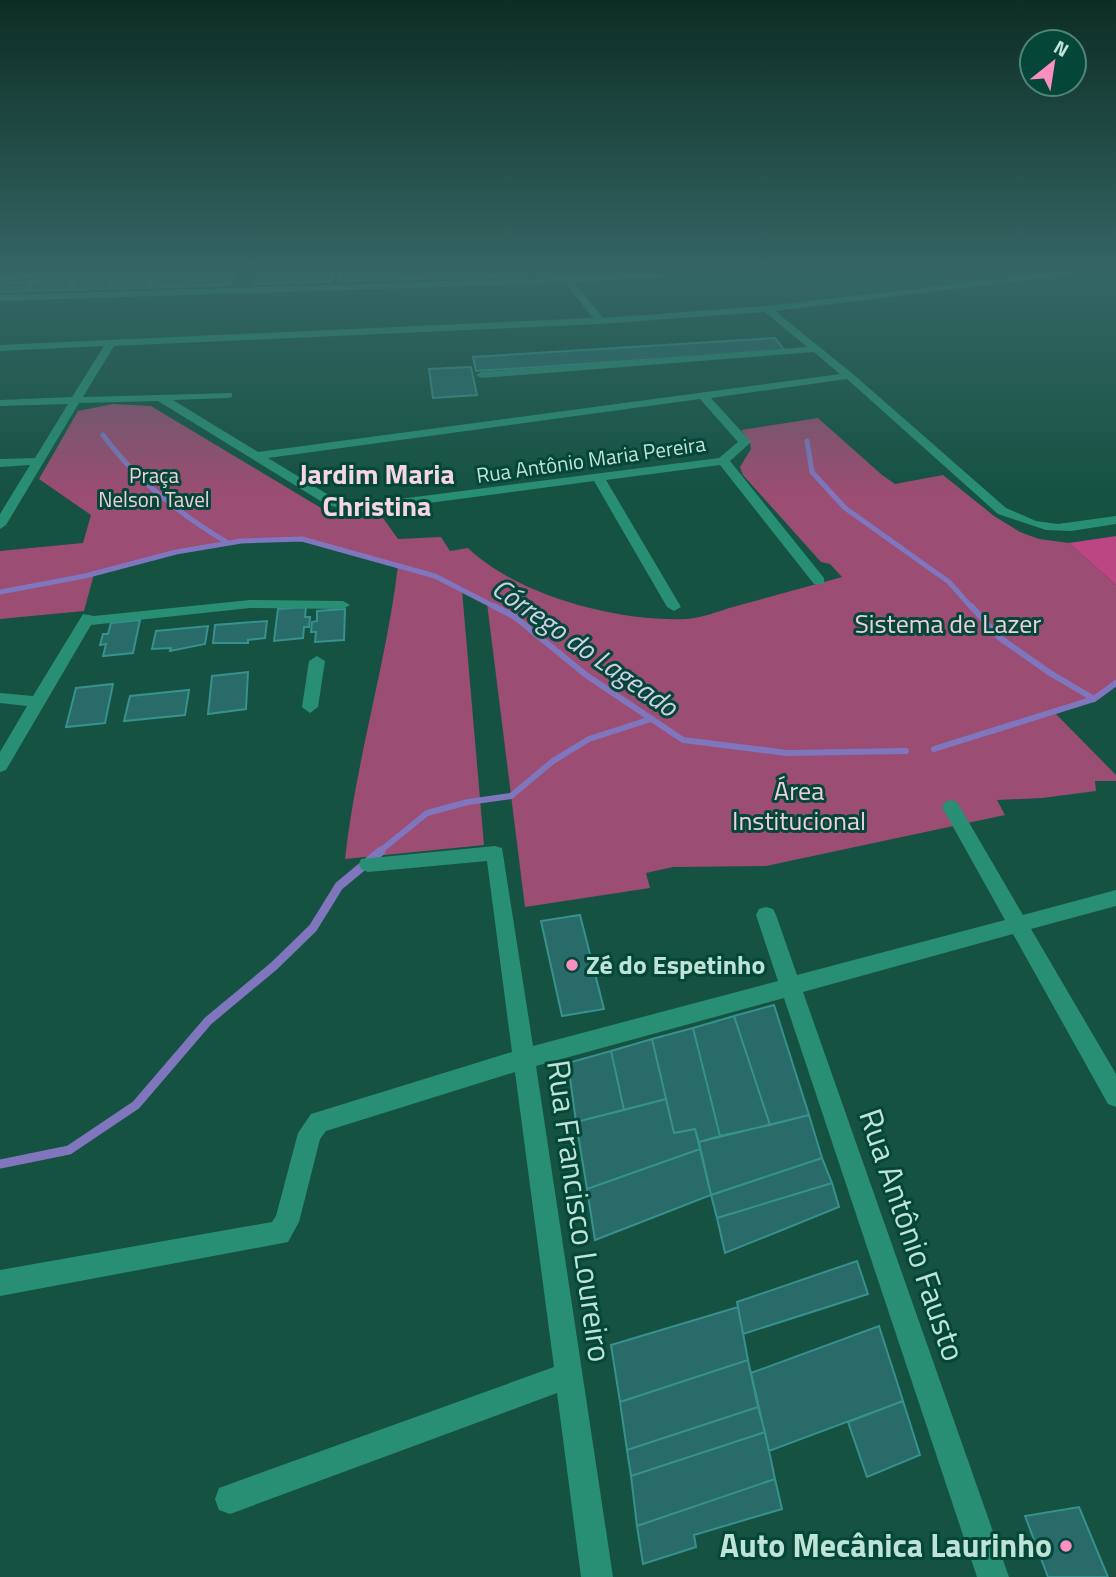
<svg xmlns="http://www.w3.org/2000/svg" width="1116" height="1577" viewBox="0 0 1116 1577" font-family="'Titillium Web',sans-serif">
	<style>
		.green { fill: #9b4d73 }
		.forest { fill: #bc4583 }
		.lines { fill: none; stroke-linecap: round; stroke-linejoin: round }
		.stream-far2 { stroke: #7f76be; stroke-width: 5 }
		.stream-far1 { stroke: #7f76be; stroke-width: 6 }
		.stream { stroke: #7f76be; stroke-width: 9 }
		.building { fill: #286b69; stroke: #37918d; stroke-width: 2 }
		.minor { fill: #298f74; fill-rule: evenodd }
		.poi-dot { fill: #fc8fc2; stroke: #044738; stroke-width: 2.5 }
		.labels { text-anchor: middle; stroke-width: 6; stroke-linejoin: round; paint-order: stroke }
		.far-street-label { font-size: 21px; fill: #bfe3d6; stroke: #044738 }
		.far-park-label { font-size: 21px; fill: #eecfdb; stroke: #044738 }
		.park-label { font-size: 26px; fill: #eecfdb; stroke: #044738 }
		.poi-label { font-size: 26px; font-weight: bold; fill: #bfe3d6; stroke: #044738; text-anchor: start }
		.far-district-label { font-size: 28px; font-weight: bold; fill: #f7d6e4; stroke: #044738 }
		.water-label { font-size: 28px; font-style: italic; fill: #d1cde9; stroke: #044738 }
		.near-street-label { font-size: 32px; fill: #bfe3d6; stroke: #044738 }
		.near-poi-label { font-size: 32px; font-weight: bold; fill: #bfe3d6; stroke: #044738; text-anchor: end }
	</style>
	<rect width="100%" height="100%" fill="#155242"/>
	<path class="green" d="M113,404L151,406L336,517L383,518L398,539L441,537L450,551L468,548C518,596 618,622 687,619C702,618 719,611 733,607C770,597 806,587 842,577L830,564L821,562L743,475L740,467L751,449L750,442L741,430L818,418L882,475L895,484L943,475L994,516L1020,532L1039,539L1069,543L1116,585V683L1094,699L1055,713L1116,775V781H1095L1096,791L1042,798L997,800L1005,815L766,866L673,867L646,873L650,888L525,907L487,603L462,590L484,845L345,859C356,760 386,665 398,566C371,558 325,541 300,539C230,535 161,556 94,574L84,611L0,619V551L83,543L91,515L39,479L78,411Z"/>
	<path class="forest" d="M1116,536V585L1069,543Z"/>
	<g class="lines">
		<path class="stream-far2" d="M103,435C136,480 181,515 228,543
			M807,441L812,472L845,508L949,582L972,608
			M0,592L85,576L176,552L241,541L302,539L435,576L497,608"/>
		<path class="stream-far1" d="M494,606L515,617L586,675L683,740L787,753L906,751
			M971,606L1000,638L1050,673L1094,699
			M934,749L1094,699L1116,683
			M379,852L427,813L468,802L511,796L553,761L589,739L651,719"/>
		<path class="stream" d="M0,1164L69,1150L136,1105L208,1021L274,966L313,928L339,886L381,851"/>
	</g>
	<path class="building" d="M341,271L355,273L378,271L377,280L339,282Z
		M379,271H416L415,279L378,280Z
		M416,271H453V278L416,279Z
		M454,271H491V277L454,278Z
		M492,271H527L528,276L493,277Z
		M310,272L309,274L333,272L331,282L293,283L296,273Z
		M294,273L291,283L253,284L257,274Z
		M211,275V277L234,275L230,285L192,286L197,276Z
		M192,276L187,286L149,288L154,277Z
		M153,277L147,288L109,289L115,278Z
		M114,278L108,289L69,290L76,279Z
		M50,280H74L66,290L27,291L36,281Z
		M10,281L9,283L34,281L25,291L0,292V282Z
		M775,338L785,351L476,371L473,357Z
		M471,367L477,395L433,398L429,369Z
		M306,607L305,617H310L309,627H304L303,638L274,641L278,609Z
		M345,609L344,640L315,642L316,632H311L312,622L317,621V611Z
		M140,620L133,653L103,656L106,644L100,645L103,634H108L111,623Z
		M267,621L265,638L248,640V643H213L215,625Z
		M208,626L205,644L170,651L171,648L152,649L156,631Z
		M248,672L246,709L208,714L212,676Z
		M113,684L105,723L66,727L76,688Z
		M189,690L185,715L124,721L130,696Z
		M580,915L604,1009L562,1016L541,921Z
		M774,1005L809,1115L770,1125L734,1016Z
		M734,1016L770,1125L720,1136L693,1028Z
		M693,1028L720,1136L699,1142L695,1129L674,1133L652,1039Z
		M652,1039L666,1099L624,1110L611,1051Z
		M611,1051L624,1110L576,1122L568,1063Z
		M666,1099L674,1133L695,1129L700,1149L587,1189L576,1122Z
		M809,1115L822,1158L711,1195L699,1142Z
		M700,1149L711,1195L595,1240L587,1189Z
		M822,1158L832,1183L717,1218L711,1195Z
		M832,1183L839,1207L725,1253L717,1218Z
		M857,1261L868,1294L743,1334L737,1302Z
		M738,1307L748,1360L620,1402L611,1345Z
		M879,1326L903,1401L769,1451L751,1373Z
		M748,1360L758,1407L627,1450L620,1402Z
		M903,1401L920,1455L867,1477L848,1422Z
		M758,1407L765,1432L631,1476L627,1450Z
		M765,1432L775,1479L637,1526L631,1476Z
		M775,1479L782,1509L694,1535L696,1547L643,1564L637,1526Z
		M1079,1507L1108,1577H1048L1025,1516Z"/>
	<g class="lines">
		<path class="minor" d="M99,271H191L187,274L0,280V274Z
			M563,271L570,277L752,271L574,282L603,318L767,306L1070,271H1098L775,311L853,374L1006,508L1036,521L1058,524L1116,516V524L1071,531L1046,530L998,514L847,379L711,398L751,442L730,461L824,578V584H814L720,465L606,480L681,607L674,611L667,607L594,481L361,512L327,505L158,401L79,403L6,525L0,529V514L30,465L0,467V459L35,458L68,404L0,406V400L72,397L104,346L0,351V345L593,318L565,283L0,301V295L561,278L559,274ZM765,312L807,347L481,372L476,375L481,378L814,352L840,374L258,452L173,400L228,398L232,397V393L83,397L114,346L600,324ZM700,399L738,442L719,458L361,504L335,499L268,458Z
			M250,600L343,601L350,605L343,609L250,608L91,625L6,770L0,772V752L27,706L0,703V693L33,696L83,614L94,616Z
			M317,656L325,661L318,707L310,713L302,707L309,661Z
			M951,800L957,802L1023,915L1116,890V906L1031,929L1116,1074V1107L1108,1104L1013,934L803,992L1009,1577H977L784,998L536,1066L613,1577H581L557,1393L230,1514L219,1510L215,1499L219,1488L230,1484L554,1367L515,1072L326,1131L320,1139L299,1222L288,1242L0,1296V1270L272,1222L276,1216L298,1133L311,1114L512,1052L487,861L368,872L361,869L359,864L361,859L495,846L502,848L533,1046L778,981L756,915L759,909L766,907L773,909L776,915L797,975L1005,920L942,807L945,802Z"/>
	</g>
	<linearGradient id="sky" x2="0" y2="1"><stop stop-color="#0c2d24"/><stop offset="0.55" stop-color="#356665"/><stop offset="1" stop-color="#356665" stop-opacity="0"/></linearGradient>
	<rect width="1116" height="492" fill="url(#sky)"/>
	<g class="poi-dot">
		<circle cx="572" cy="965" r="7"/>
		<circle cx="1066" cy="1546" r="7"/>
	</g>
	<g class="labels">
		<g class="far-street-label">
			<text transform="translate(591 460) rotate(-8)" y="7">Rua Antônio Maria Pereira</text>
		</g>
		<g class="far-park-label">
			<text x="154" y="483">Praça<tspan x="154" dy="24">Nelson Tavel</tspan></text>
		</g>
		<g class="park-label">
			<text x="948" y="633">Sistema de Lazer</text>
			<text x="799" y="800">Área<tspan x="799" dy="30">Institucional</tspan></text>
		</g>
		<g class="poi-label">
			<text x="586" y="974">Zé do Espetinho</text>
		</g>
		<g class="far-district-label">
			<text x="377" y="484">Jardim Maria<tspan x="377" dy="32">Christina</tspan></text>
		</g>
		<g class="water-label">
			<text transform="translate(585 647) rotate(35)" y="10">Córrego do Lageado</text>
		</g>
		<g class="near-street-label">
			<text transform="translate(579 1211) rotate(82)" y="11">Rua Francisco Loureiro</text>
			<text transform="translate(912 1235) rotate(71)" y="11">Rua Antônio Fausto</text>
		</g>
		<g class="near-poi-label">
			<text x="1052" y="1557">Auto Mecânica Laurinho</text>
		</g>
	</g>
	<g transform="translate(1053 63) rotate(30)"><circle r="33" fill="#044738" stroke="#4f8577" stroke-width="2"/>
	<path d="M0-5L12 26L0 18L-12 26Z" fill="#fc8fc2"/>
	<text y="-10" font-size="19" font-weight="bold" text-anchor="middle" fill="#bfe3d6">N</text>
	</g>
</svg>
